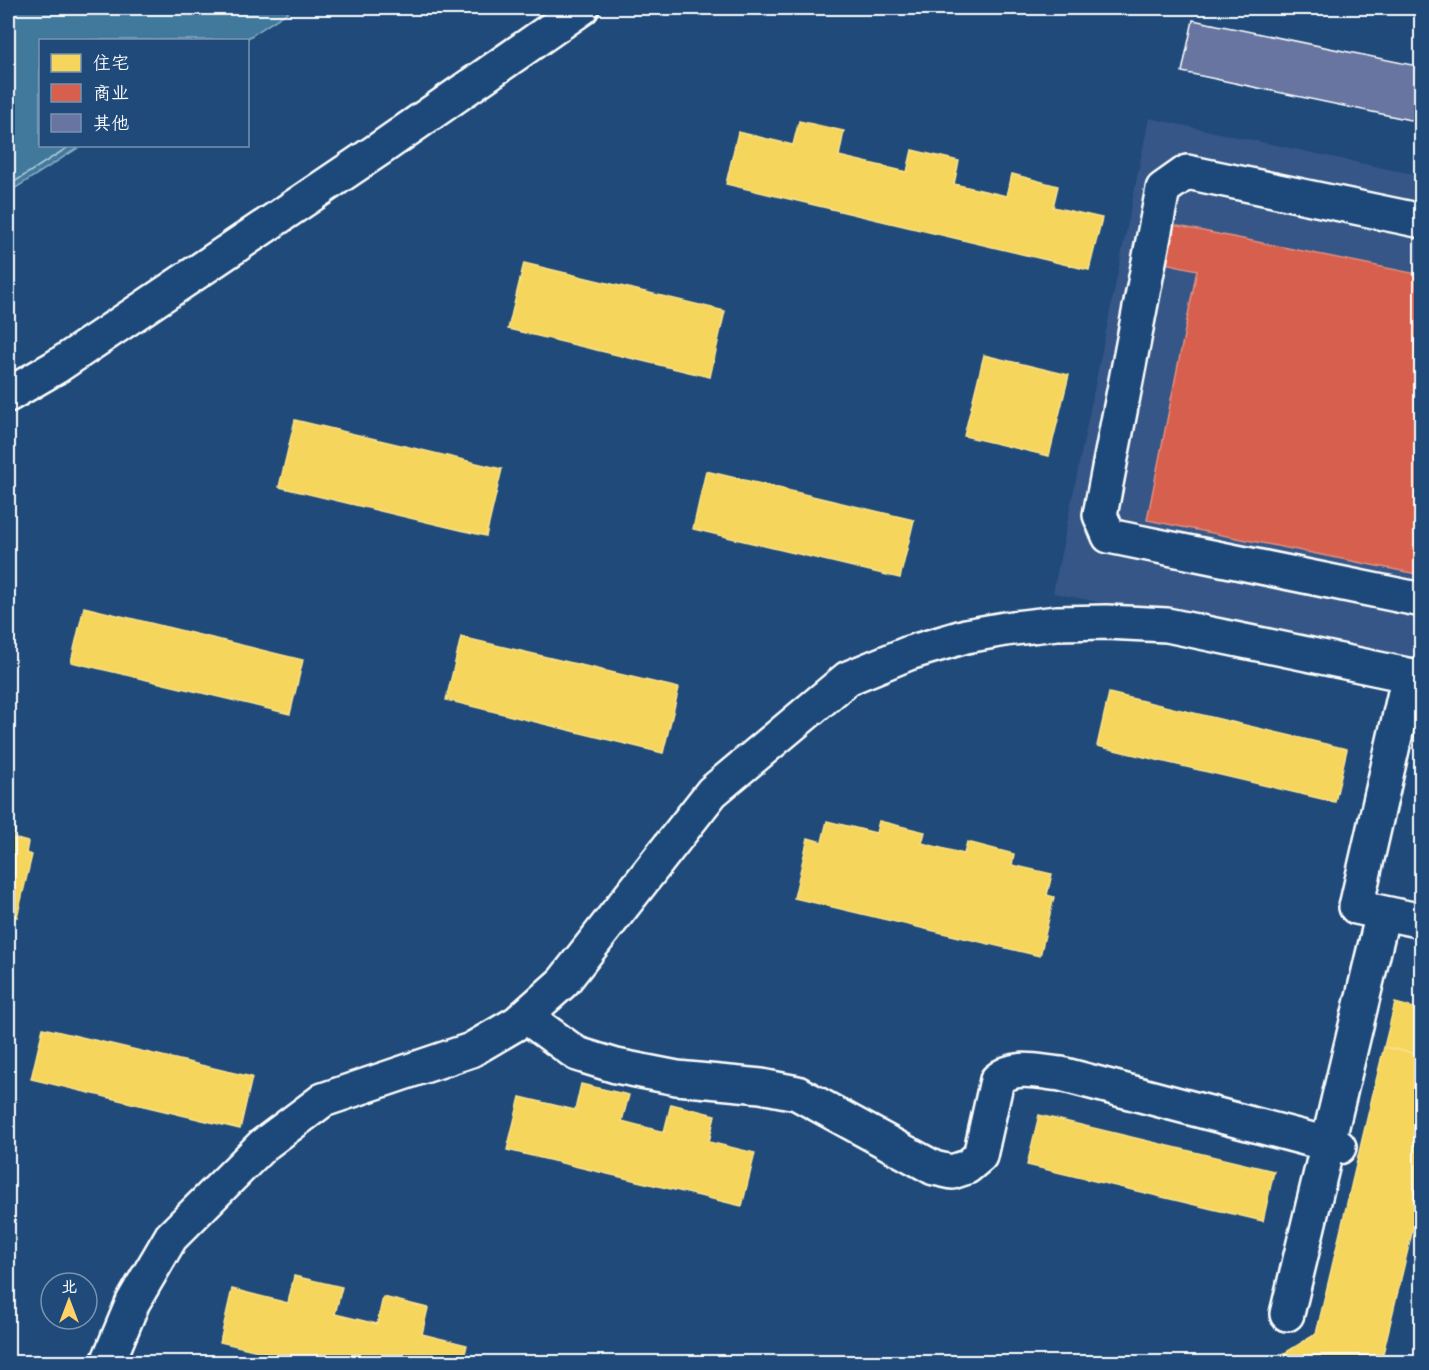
<svg xmlns="http://www.w3.org/2000/svg" width="1429" height="1370" viewBox="0 0 1429 1370" font-family="'Shantell Sans','LXGW WenKai TC',sans-serif">
	<style>
		.built { fill: #355786 }
		.water { fill: #41799c; stroke: #8dafc4; stroke-width: 1.5 }
		.homes { fill: #f6d55c; stroke: #f9e28d; stroke-width: 1.5 }
		.shops { fill: #d6604d; stroke: #e29082; stroke-width: 1.5 }
		.lines { fill: none; stroke-linecap: round; stroke-linejoin: round }
		.shore { stroke: #b3c9d7; stroke-width: 1.5 }
		.building { fill: #6975a1; stroke: #fff; stroke-width: 1.5 }
		.minor-casing { stroke: #fff; stroke-width: 38 }
		.minor { stroke: #1f4a7a; stroke-width: 33 }
	</style>
	<rect width="100%" height="100%" fill="#1f4a7a"/>
	<filter id="ink" filterUnits="userSpaceOnUse"><feTurbulence type="fractalNoise" baseFrequency=".0167" numOctaves="2"/><feDisplacementMap in="SourceGraphic" scale="12" xChannelSelector="R" yChannelSelector="G"/><feConvolveMatrix kernelMatrix="1 2 1 2 8 2 1 2 1" color-interpolation-filters="sRGB"/></filter>
	<g filter="url(#ink)">
		<path class="built" d="M1149,118L1421,176V667L1053,593Z"/>
		<path class="water" d="M8,8H294L245,40H40V146H81L8,193Z"/>
		<path class="homes" d="M799,121L844,131L839,156L907,172L912,150L959,161L954,184L1007,196L1012,174L1058,186L1053,207L1102,218L1089,270L726,184L738,132L793,145Z
			M524,263L725,311L710,377L508,329Z
			M984,355L1069,375L1049,456L964,436Z
			M295,420L502,469L486,536L279,487Z
			M706,471L914,520L900,578L693,529Z
			M84,607L303,660L290,714L71,662Z
			M461,637L679,688L663,753L446,700Z
			M1109,693L1347,749L1335,802L1097,746Z
			M827,821L876,833L879,821L925,832L922,843L964,854L967,842L1014,854L1012,865L1052,874L1047,895L1054,897L1040,956L794,898L808,838L822,842Z
			M8,828L15,830L13,838L28,842L26,853L32,855L17,917L8,915Z
			M1395,1003L1422,1010V1055L1384,1047Z
			M43,1028L252,1077L240,1129L31,1079Z
			M1384,1047L1422,1055V1191L1381,1362H1270L1316,1334Z
			M581,1084L629,1095L622,1121L664,1132L671,1104L715,1115L709,1142L755,1153L742,1206L507,1150L520,1097L575,1110Z
			M1039,1115L1274,1171L1263,1221L1027,1165Z
			M294,1276L342,1287L335,1314L377,1324L383,1297L428,1308L422,1334L467,1345L463,1362H304L220,1342L232,1289L288,1303Z"/>
		<path class="shops" d="M1173,225L1422,275V575L1147,520L1197,270L1165,263Z"/>
		<g class="lines">
			<path class="shore" d="M8,186L70,146"/>
		</g>
		<path class="building" d="M1193,20L1422,67L1420,122L1182,72Z"/>
		<g class="lines">
			<g class="minor-casing">
				<path id="minor" d="M1422,221L1187,172L1163,189L1100,515L1109,536L1422,600
					M8,395L56,367L381,148L582,8
					M1409,675L1356,907L1422,921
					M525,1016L577,1054L616,1066L677,1078L761,1086L797,1093L934,1168L952,1172L967,1167L980,1156L997,1080C1015,1064 1038,1072 1061,1074L1339,1147
					M1287,1314L1383,913
					M108,1362L133,1302L171,1237L263,1145L323,1100L471,1050L517,1023L563,982L712,792L848,678L909,653L966,636L1005,629L1057,623L1106,622L1167,625L1422,678"/>
			</g>
			<use href="#minor" class="minor"/>
		</g>
	</g>
	<rect width="1429" height="1370" fill="none" stroke="#1f4a7a" stroke-width="30"/>
	<rect x="15" y="15" width="1399" height="1340" fill="none" stroke="#fff" stroke-width="2" filter="url(#ink)"/>
	<rect x="39" y="39" width="210" height="108" fill="#1f4a7a" stroke="#7992af" stroke-width="1.5"/>
	<rect x="51" y="54" width="30" height="18" fill="#f6d55c" stroke="#7992af" stroke-width="1.5"/>
	<text x="93" y="69" font-size="18" fill="#ffffff">住宅</text>
	<rect x="51" y="84" width="30" height="18" fill="#d6604d" stroke="#7992af" stroke-width="1.5"/>
	<text x="93" y="99" font-size="18" fill="#ffffff">商业</text>
	<rect x="51" y="114" width="30" height="18" fill="#6975a1" stroke="#7992af" stroke-width="1.5"/>
	<text x="93" y="129" font-size="18" fill="#ffffff">其他</text>
	<g transform="translate(69 1301)"><circle r="28" fill="#1f4a7a" stroke="#7992af" stroke-width="1.5"/>
	<path d="M0-4.5L10 22L0 15L-10 22Z" fill="#ffd166"/>
	<text y="-9" font-size="16" font-weight="bold" text-anchor="middle" fill="#ffffff">北</text>
	</g>
</svg>
